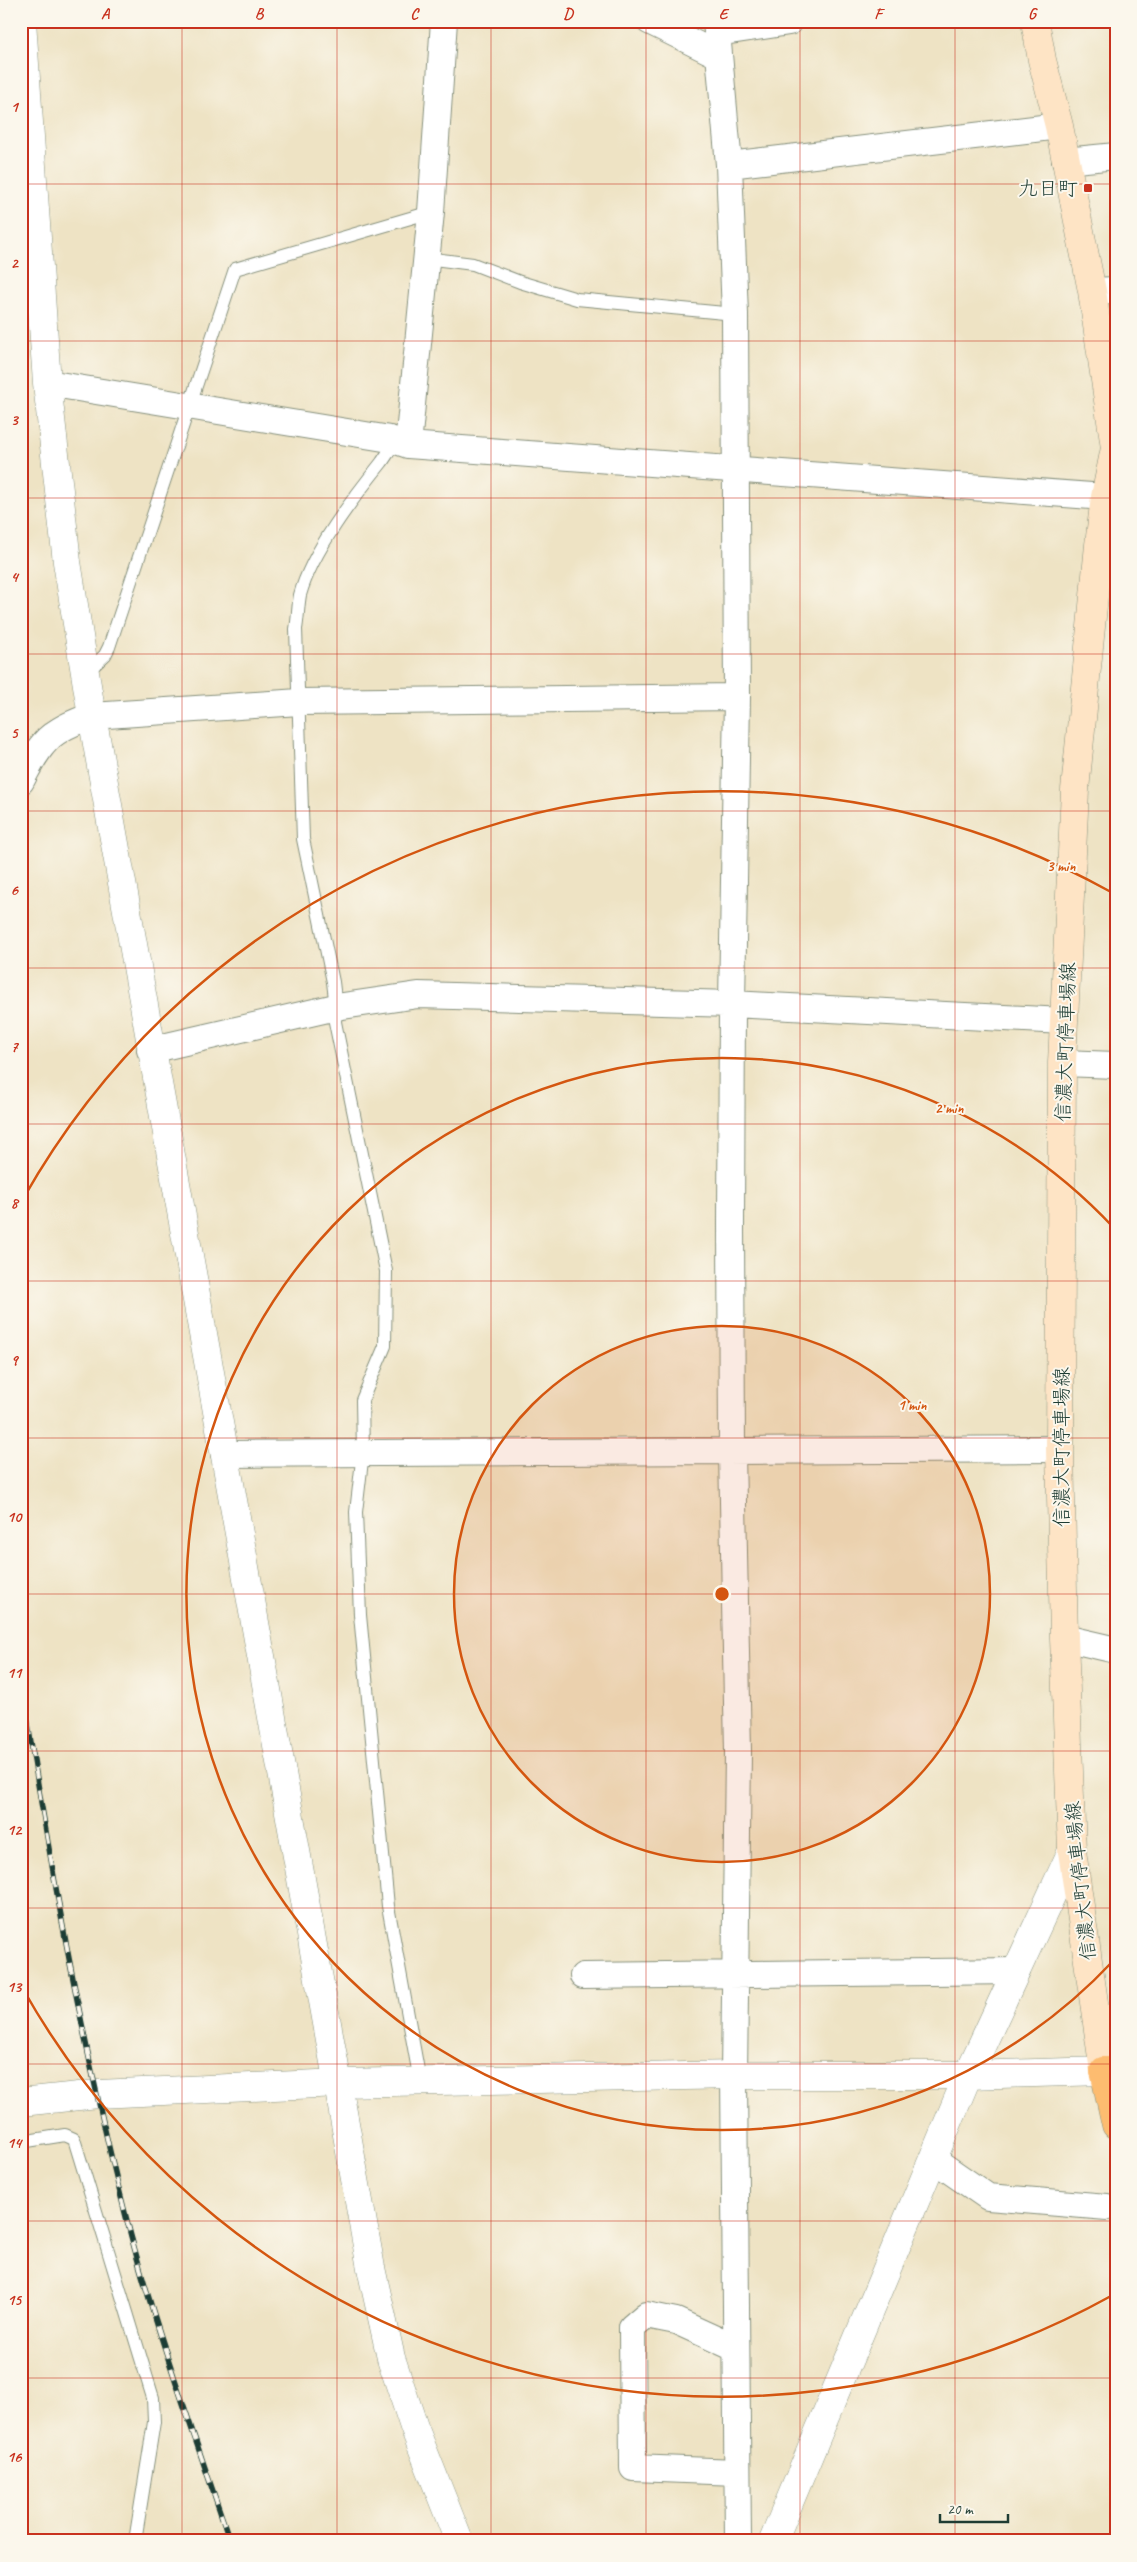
<svg xmlns="http://www.w3.org/2000/svg" width="1137" height="2562" viewBox="0 0 1137 2562" font-family="Caveat,'Klee One',sans-serif">
	<style>
		.lines { fill: none; stroke-linecap: round; stroke-linejoin: round }
		.service-casing { stroke: #86907c; stroke-width: 14 }
		.minor-casing { stroke: #86907c; stroke-width: 28 }
		.tertiary-casing { stroke: #86907c; stroke-width: 29 }
		.secondary-casing { stroke: #86907c; stroke-width: 29 }
		.primary-casing { stroke: #86907c; stroke-width: 29 }
		.trunk-casing { stroke: #86907c; stroke-width: 29 }
		.service { stroke: #fff; stroke-width: 12 }
		.minor { stroke: #fff; stroke-width: 26 }
		.tertiary { stroke: #fff; stroke-width: 28 }
		.secondary { stroke: #fee4c5; stroke-width: 28 }
		.primary { stroke: #fdbc6f; stroke-width: 28 }
		.trunk { stroke: #fdbc6f; stroke-width: 28 }
		.rail-casing { stroke: #1f3d34; stroke-width: 5.5 }
		.rail { stroke: #fbf7ec; stroke-width: 4; stroke-dasharray: 11; stroke-linecap: butt }
		.grid { fill: none; stroke: #c8321e; stroke-width: 1; stroke-opacity: 0.55 }
		.ring { fill: none; stroke: #d45610; stroke-width: 2.5 }
		.poi-dot { fill: #c8321e; stroke: #fbf7ec; stroke-width: 2 }
		.labels { text-anchor: middle; stroke-width: 4; stroke-linejoin: round; paint-order: stroke }
		.poi-label { font-size: 20px; fill: #1f3d34; stroke: #fbf7ec; text-anchor: end }
		.street-label { font-size: 20px; fill: #1f3d34; stroke: #fbf7ec }
		.centre { fill: #d45610; stroke: #fbf7ec; stroke-width: 2.5 }
		.ring-label { font-size: 15px; text-anchor: middle; font-weight: bold; fill: #d45610; stroke: #fbf7ec; stroke-width: 4; stroke-linejoin: round; paint-order: stroke }
		.neatline { fill: none; stroke: #c8321e; stroke-width: 2 }
		.grid-label { font-size: 16px; text-anchor: middle; font-weight: bold; fill: #c8321e }
	</style>
	<rect width="100%" height="100%" fill="#fbf7ec"/>
	<filter id="ink" filterUnits="userSpaceOnUse"><feTurbulence type="fractalNoise" baseFrequency=".02" numOctaves="2"/><feDisplacementMap in="SourceGraphic" scale="10" xChannelSelector="R" yChannelSelector="G"/><feConvolveMatrix kernelMatrix="1 2 1 2 8 2 1 2 1" color-interpolation-filters="sRGB"/></filter>
	<filter id="wash" filterUnits="userSpaceOnUse"><feTurbulence type="fractalNoise" baseFrequency=".0096" numOctaves="4" result="noise"/><feDisplacementMap in="SourceGraphic" scale="20" xChannelSelector="R" yChannelSelector="G"/><feGaussianBlur stdDeviation="1.12" result="paint"/><feColorMatrix in="noise" values="0 0 0 0 0 0 0 0 0 0 0 0 0 0 0 0 0 1.4 0 .05"/><feComposite in="paint" operator="in"/></filter>
	<g filter="url(#wash)">
		<rect width="100%" height="100%" fill="#eee3c4"/>
	</g>
	<g filter="url(#ink)">
		<g class="lines">
			<g class="service-casing">
				<path id="service" d="M426,258L473,264L520,282L577,299L735,314
					M390,439L388,453L382,462C354,497 312,551 300,595C298,606 298,618 296,629L303,839L333,982L336,1007L335,1022L386,1271L385,1346L362,1400L363,1452L356,1512L360,1615L388,1906L420,2081
					M85,674L105,655L109,647L235,269L431,212
					M21,2142L65,2135L74,2139L153,2398L154,2422L135,2541"/>
			</g>
			<g class="minor-casing">
				<path id="minor" d="M649,21L718,55
					M716,21L729,165L735,314L737,697L732,1004L731,1225L732,1452L738,1752L734,2075L738,2541
					M717,33L789,22
					M1065,161L1116,156
					M729,165L1059,126
					M1092,291L1116,290
					M47,383L390,439L408,445L1105,497
					M408,445L431,212L444,21
					M1099,545L1116,559
					M21,781C41,742 49,730 92,716L299,702L737,697
					M150,1050L336,1007L418,995L732,1004L1064,1021
					M1062,1063L1116,1065
					M224,1454L1060,1449
					M1064,1638L1116,1650
					M583,1976L1017,1971
					M933,2159L988,2197L1107,2207
					M735,2348L676,2321L646,2315L632,2327L633,2468L737,2472"/>
			</g>
			<g class="tertiary-casing">
				<path id="tertiary" d="M22,21L47,383L67,562L92,716L371,2268L391,2358L414,2427L459,2541
					M21,2102L98,2094L339,2083L734,2075H968L1104,2071
					M773,2541L968,2075L1072,1851"/>
			</g>
			<g class="secondary-casing">
				<path id="secondary" d="M1035,21L1042,60L1059,126L1092,291L1115,448L1105,497L1099,545L1075,790L1062,1063L1060,1449L1064,1638L1072,1851L1104,2071"/>
			</g>
			<g class="primary-casing">
				<path id="primary" d="M1104,2071L1116,2125"/>
			</g>
			<g class="trunk-casing">
				<path id="trunk" d="M1104,2071H1116"/>
			</g>
			<use href="#service" class="service"/>
			<use href="#minor" class="minor"/>
			<use href="#tertiary" class="tertiary"/>
			<use href="#secondary" class="secondary"/>
			<use href="#primary" class="primary"/>
			<use href="#trunk" class="trunk"/>
			<g class="rail-casing">
				<path id="rail" d="M21,1681C51,1867 83,2053 131,2236C159,2339 196,2440 230,2541"/>
			</g>
			<use href="#rail" class="rail"/>
		</g>
	</g>
	<path class="grid" d="M182,21V2541M337,21V2541M491,21V2541M646,21V2541M800,21V2541M955,21V2541M21,184H1116M21,341H1116M21,498H1116M21,654H1116M21,811H1116M21,968H1116M21,1124H1116M21,1281H1116M21,1438H1116M21,1594H1116M21,1751H1116M21,1908H1116M21,2064H1116M21,2221H1116M21,2378H1116"/>
	<circle cx="722" cy="1594" r="268" fill="#d45610" fill-opacity=".12"/>
	<g class="ring">
		<circle cx="722" cy="1594" r="268"/>
		<path d="M1114 1960A536 536 0 1 1 1114 1228"/>
		<path d="M1111 2296A803 803 0 0 1 23 1989M23 1199A803 803 0 0 1 1111 892"/>
	</g>
	<rect class="poi-dot" x="1083" y="183" width="10" height="10" rx="2.5"/>
	<g class="labels">
		<g class="poi-label">
			<text x="1078" y="195">九日町</text>
		</g>
		<g class="street-label">
			<text transform="translate(1065 1042) rotate(-88)" y="7">信濃大町停車場線</text>
			<text transform="translate(1061 1447) rotate(-90)" y="7">信濃大町停車場線</text>
			<text transform="translate(1080 1881) rotate(-96)" y="7">信濃大町停車場線</text>
		</g>
	</g>
	<circle cx="722" cy="1594" r="8" class="centre"/>
	<g class="ring-label">
		<text x="1061" y="871">3 min</text>
		<text x="949" y="1113">2 min</text>
		<text x="912" y="1410">1 min</text>
	</g>
	<rect width="1137" height="2562" fill="none" stroke="#fbf7ec" stroke-width="55"/>
	<path d="M940 2514v8h68v-8" fill="none" stroke="#1f3d34" stroke-width="2.5"/>
	<text x="947" y="2514" font-size="15" fill="#1f3d34" stroke="#fbf7ec" stroke-width="4" paint-order="stroke">20 m</text>
	<rect x="28" y="28" width="1082" height="2506" class="neatline"/>
	<g class="grid-label">
		<text x="105" y="19">A</text>
		<text x="259" y="19">B</text>
		<text x="414" y="19">C</text>
		<text x="568" y="19">D</text>
		<text x="723" y="19">E</text>
		<text x="878" y="19">F</text>
		<text x="1032" y="19">G</text>
		<text x="14" y="112">1</text>
		<text x="14" y="268">2</text>
		<text x="14" y="425">3</text>
		<text x="14" y="582">4</text>
		<text x="14" y="738">5</text>
		<text x="14" y="895">6</text>
		<text x="14" y="1052">7</text>
		<text x="14" y="1208">8</text>
		<text x="14" y="1365">9</text>
		<text x="14" y="1522">10</text>
		<text x="14" y="1678">11</text>
		<text x="14" y="1835">12</text>
		<text x="14" y="1992">13</text>
		<text x="14" y="2148">14</text>
		<text x="14" y="2305">15</text>
		<text x="14" y="2462">16</text>
	</g>
</svg>
